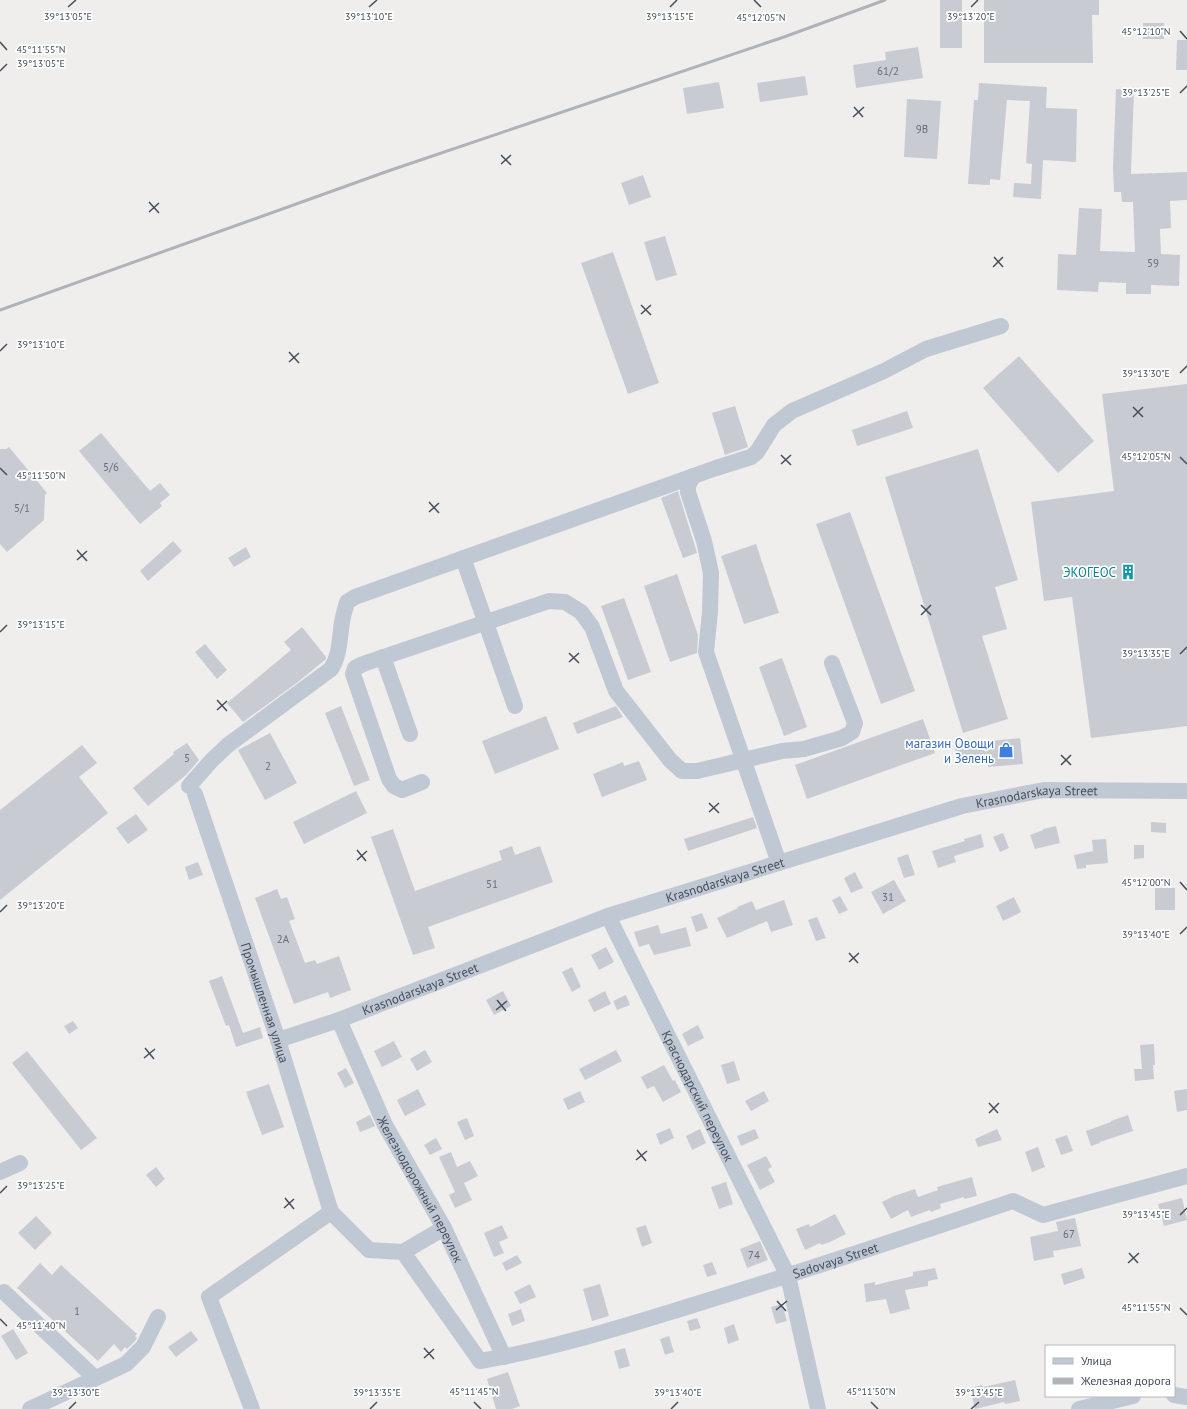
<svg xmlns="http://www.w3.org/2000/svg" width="1187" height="1409" viewBox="0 0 1187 1409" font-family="'PT Sans',sans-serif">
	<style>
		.building { fill: #c9cbd3 }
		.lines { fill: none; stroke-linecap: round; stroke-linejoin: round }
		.minor { stroke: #c0c8d3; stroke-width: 16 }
		.rail { stroke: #afb2b8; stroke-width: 3 }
		.ticks { fill: none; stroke: #454e5b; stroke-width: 1.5 }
		.labels { text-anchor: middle; stroke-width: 3.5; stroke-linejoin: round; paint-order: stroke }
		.number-label { font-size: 11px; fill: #666d79 }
		.culture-label { font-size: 13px; fill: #0d838f; stroke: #fff; text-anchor: end }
		.shop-label { font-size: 13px; fill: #366cbe; stroke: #fff; text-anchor: end }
		.street-label { font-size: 13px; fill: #454e5b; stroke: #fff }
		.ticks-label { font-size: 10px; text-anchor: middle; fill: #454e5b; stroke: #fff; stroke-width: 3.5; stroke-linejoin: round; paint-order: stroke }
	</style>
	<rect width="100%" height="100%" fill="#f0eded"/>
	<path class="building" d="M940,0H962V48H940Z
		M984,0H1099V15H1092L1093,63H984Z
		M1143,23H1164V39H1143Z
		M1177,40H1187V70H1176Z
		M918,47L923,78L856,88L853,65L886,60L885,52Z
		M805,76L808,95L760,102L757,83Z
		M719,82L724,108L687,114L683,88Z
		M979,83L1047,87L1046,108L1077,109L1076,162L1043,160L1041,199L1013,197L1014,183L1031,184L1032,164L1026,163L1030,101L1007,100L1000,180L990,179V185L968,184L974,100H978Z
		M1116,89L1134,90L1131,174L1187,172V200L1170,201L1171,228L1160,229L1161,254L1180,255L1179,286L1151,285V294H1126V283L1099,282L1098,292L1057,290L1058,254L1076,255L1079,208L1102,209L1100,251L1135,252L1133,202H1122L1121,192H1114L1113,167Z
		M907,99L941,101L937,159L904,157Z
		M643,175L651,197L629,205L621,183Z
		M665,236L677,275L656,281L644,242Z
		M613,252L659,383L628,394L581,263Z
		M1019,356L1094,441L1058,473L983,388Z
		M1187,384V726L1091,738L1072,597L1044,601L1031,502L1114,491L1102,394Z
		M735,406L748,447L725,455L712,413Z
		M907,411L913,428L857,446L852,430Z
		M101,433L150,491L160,483L170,495L160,503L162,506L140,524L79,451Z
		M9,447L47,493L45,495L44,520L7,552L0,544V449H6Z
		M978,449L1018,580L995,587L1007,629L982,636L1008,719L963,733L885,477Z
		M678,491L697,553L683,558L661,498Z
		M850,512L915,691L881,704L816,524Z
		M173,541L182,551L148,581L140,571Z
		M756,544L779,613L744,624L721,556Z
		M246,547L251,557L234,567L228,558Z
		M677,574L698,635L697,653L670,662L644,586Z
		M624,598L651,672L628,680L601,606Z
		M302,627L326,657V659L298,682L243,722L227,703L291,650L284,642Z
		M205,644L227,670L217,679L195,652Z
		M782,658L807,727L784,736L759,667Z
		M341,706L370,780L354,786L325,713Z
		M616,706L623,717L577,734L573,723Z
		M546,716L559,749L495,774L482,741Z
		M923,719L935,753L807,799L795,765Z
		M270,733L297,783L265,800L238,750Z
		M1020,738L1023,764L988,767L987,757L960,764L954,746L961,744Z
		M187,743L199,760L186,775L148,806L133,788L174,754L173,752Z
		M82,745L97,763L79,777L108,813L0,900V810Z
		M639,761L647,780L602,797L593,774L623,762L624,766Z
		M356,791L367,813L304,844L293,822Z
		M136,814L148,830L128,844L116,828Z
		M753,817L757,828L688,851L684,839Z
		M1151,822L1166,823V833L1151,832Z
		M1056,826L1060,843L1035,849L1030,835L1043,830V829Z
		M393,829L415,891L502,860L499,851L512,846L515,855L540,846L553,882L428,927L435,948L413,955L371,837Z
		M1003,833L1009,848L1000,852L993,837Z
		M981,834L984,847L954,856L956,862L938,868L932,851L965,841L964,839Z
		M1106,839L1108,863L1086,865V868L1077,869L1074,855L1093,851L1092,840Z
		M1134,845H1144V858L1134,859Z
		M908,854L915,875L904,878L897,858Z
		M198,862L203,875L189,880L185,867Z
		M855,872L863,888L851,893L844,878Z
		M894,880L906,901L883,914L871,892Z
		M1155,888H1175V910H1155Z
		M277,889L281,899L287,897L295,919L289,921L305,963L315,960L317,964L339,956L351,990L330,998L328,992L294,1004L255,898Z
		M840,896L848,910L839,914L832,900Z
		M1014,897L1021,912L1003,921L996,906Z
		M784,900L793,925L771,932L767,921L727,938L717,918L738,908L737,907L752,901L756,910Z
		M702,913L708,928L696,932L691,917Z
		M817,917L826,938L816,941L808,920Z
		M658,925L661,934L686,927L691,946L654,955L649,944L639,947L634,932Z
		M606,947L614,962L599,970L591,955Z
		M572,967L581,987L572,992L562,972Z
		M222,976L243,1033L260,1027L263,1038L236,1047L229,1025L226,1026L209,981Z
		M503,991L511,1006L494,1015L486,1000Z
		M605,991L611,1004L594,1012L588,1000Z
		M626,995L630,1005L617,1010L613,1001Z
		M73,1021L78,1028L69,1034L64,1026Z
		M698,1025L704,1038L688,1046L682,1034Z
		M394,1041L402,1057L382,1067L374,1051Z
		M1154,1044L1155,1065H1153L1154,1079L1135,1081L1134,1069H1142L1140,1045Z
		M425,1050L432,1062L417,1071L410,1059Z
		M616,1050L622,1061L585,1080L579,1069Z
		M27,1051L97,1138L81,1150L12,1063Z
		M734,1061L740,1080L727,1084L721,1065Z
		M664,1065L673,1081L675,1080L681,1092L663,1102L654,1086L647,1089L641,1077Z
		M346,1068L354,1083L345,1088L337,1073Z
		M269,1084L284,1127L262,1135L246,1092Z
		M418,1089L426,1105L405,1116L397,1100Z
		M1187,1089V1110L1177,1112L1174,1091Z
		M580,1091L585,1102L568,1110L563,1099Z
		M764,1091L769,1101L751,1111L745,1101Z
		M370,1115L375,1126L360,1132L356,1122Z
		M1128,1115L1133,1131L1100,1142V1143L1091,1146L1086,1131L1111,1122V1121Z
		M467,1118L474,1136L465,1140L457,1122Z
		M670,1128L674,1138L660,1145L656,1134Z
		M700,1129L706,1143L692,1150L686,1136Z
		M755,1129L759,1138L741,1146L737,1136Z
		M997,1129L1002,1140L978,1147L975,1139Z
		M1067,1135L1073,1151L1061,1155L1055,1139Z
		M436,1138L442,1149L430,1155L424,1145Z
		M1038,1147L1045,1167L1032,1172L1025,1152Z
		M451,1152L457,1167L470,1161L478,1176L464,1183L472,1200L455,1208L449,1195L455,1192L439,1157Z
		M766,1156L772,1167L768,1169L775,1182L760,1190L747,1165Z
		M156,1167L165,1179L156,1187L146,1175Z
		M972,1177L977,1196L964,1199V1197L940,1204L941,1208L931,1212L930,1210L911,1217L908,1210L891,1219L882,1202L894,1196L915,1189L918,1197L938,1190L937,1187Z
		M726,1182L733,1204L719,1209L711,1187Z
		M1182,1198L1187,1220L1164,1226L1158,1204Z
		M835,1214L846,1234L830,1242L821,1245L820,1243L805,1250L796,1229L809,1224L810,1227Z
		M36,1216L52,1233L35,1250L18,1233Z
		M1075,1218L1081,1246L1053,1251L1054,1257L1034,1261L1030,1237L1058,1231L1056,1222Z
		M502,1225L508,1238L499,1242L504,1253L494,1257L484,1233Z
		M646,1225L652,1243L642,1247L636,1228Z
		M760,1241L768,1260L747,1268L740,1249Z
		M517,1255L522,1263L506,1271L502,1263Z
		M712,1262L717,1274L707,1277L703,1265Z
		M40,1263L52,1275L61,1265L137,1334L135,1336L137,1338L135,1341L127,1349L125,1347L121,1352L114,1344L98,1361L17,1288Z
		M935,1268L938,1279L928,1281V1286L905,1290L910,1309L890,1314L886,1299L866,1302L864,1284L875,1282V1285L913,1276V1272Z
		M1082,1268L1085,1278L1064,1285L1061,1274Z
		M530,1284L536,1297L520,1304L514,1292Z
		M600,1284L609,1316L592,1321L583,1289Z
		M782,1304L787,1321L776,1324L771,1307Z
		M521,1309L525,1321L512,1326L508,1314Z
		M697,1318L701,1328L690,1331L687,1321Z
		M734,1324L739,1340L728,1344L724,1328Z
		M13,1329L28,1353L16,1360L1,1336Z
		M191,1331L198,1340L176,1357L168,1347Z
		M669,1336L674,1352L665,1355L660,1339Z
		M625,1348L630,1366L619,1369L614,1351Z
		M508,1372L520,1406L512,1409H496L487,1379Z
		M1015,1380L1020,1401L1005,1404L1004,1402L975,1409L970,1388L982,1385L983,1387Z"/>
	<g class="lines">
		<g class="minor">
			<path d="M693,476L688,486V492L704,541L711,573L710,612L706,652L779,863"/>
			<path d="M463,558L515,706"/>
			<path d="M383,657L410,734"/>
			<path d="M422,782L402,790L394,786L389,779L353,674L355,668L363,664L549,601L565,602L581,612L592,627L616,691L670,760L682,771H697L782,751L804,749L842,738L852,732L855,723L832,663"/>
			<path d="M189,786L212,760L228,745L331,669C341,654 339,635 343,617C344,612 346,607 347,602L355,597L716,468L751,457L757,452L774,425L792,411L884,371L926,349L1001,326"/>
			<path id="s1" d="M195,794L278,1040L331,1212"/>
			<path id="s2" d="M608,916L788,1276L818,1409"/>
			<path id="s3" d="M339,1020L385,1125L444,1228L504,1357"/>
			<path id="s4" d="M278,1040L339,1020L608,916L962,806L1044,790L1187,791"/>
			<path d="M0,1172L20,1163"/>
			<path id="s5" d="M403,1252L480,1361C552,1349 621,1327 690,1306C799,1273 906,1237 1013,1201L1043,1215L1187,1176"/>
			<path d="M4,1292L95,1378"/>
			<path d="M1174,1395L1187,1397"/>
			<path d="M30,1409L126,1364L143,1347L158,1317"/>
			<path d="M252,1409L209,1297L331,1212L369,1250L403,1252L444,1228"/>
			<path d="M1079,1409L1133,1396"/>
		</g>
		<path class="rail" d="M0,310L391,170L784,37L885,0"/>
	</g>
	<path class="ticks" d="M754,0L761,7M68,7L76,0M369,7L377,0M670,7L677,0M971,7L978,0M1180,31L1187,39M0,42L7,50M0,71L7,64M1180,93L1187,86M854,107L863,117M853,117L864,107M501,155L511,165M501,164L511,155M149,202L159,213M149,212L159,203M994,257L1003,267M993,267L1003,257M641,305L651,315M641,314L651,305M0,351L7,344M289,352L299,363M289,362L299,353M1180,373L1187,366M1133,407L1143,417M1133,417L1143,407M781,455L791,465M1180,457L1187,464M781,464L791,455M0,468L7,475M429,502L439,513M429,512L439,503M77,550L87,561M77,560L87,551M921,605L931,615M921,615L931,605M0,632L7,625M569,653L579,663M1180,654L1187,647M569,662L579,653M217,700L227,711M217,710L227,701M1061,755L1071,765M1061,765L1071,755M709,803L719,813M709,812L719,803M357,850L366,861M357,860L367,851M1180,882L1187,890M0,912L7,905M1180,934L1187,927M849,953L858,963M849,962L859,953M497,1000L506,1011M496,1010L507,1001M145,1048L154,1059M144,1058L155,1049M989,1103L998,1113M989,1113L999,1103M637,1150L646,1161M636,1160L647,1151M0,1193L7,1186M285,1198L294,1209M284,1208L294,1199M1180,1215L1187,1208M1129,1253L1138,1263M1128,1263L1139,1253M777,1301L786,1311M1180,1308L1187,1315M776,1310L787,1301M0,1319L7,1326M424,1348L434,1359M424,1358L434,1349M474,1402L481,1409M871,1402L878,1409M69,1409L76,1402M370,1409L377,1402M671,1409L678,1402M971,1409L979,1402"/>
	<defs>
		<g id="building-bare" transform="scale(1.2)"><path d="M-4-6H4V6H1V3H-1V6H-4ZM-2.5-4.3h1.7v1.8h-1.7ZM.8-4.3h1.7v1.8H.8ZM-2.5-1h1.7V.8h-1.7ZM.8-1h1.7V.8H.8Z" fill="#0f9aa8" stroke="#fff" stroke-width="2.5" paint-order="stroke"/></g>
		<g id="shop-bare" transform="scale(1.2)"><path d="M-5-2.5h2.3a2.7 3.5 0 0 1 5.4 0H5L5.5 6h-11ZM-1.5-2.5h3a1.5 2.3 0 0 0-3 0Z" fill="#3f7fe0" stroke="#fff" stroke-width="2.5" paint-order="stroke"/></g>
	</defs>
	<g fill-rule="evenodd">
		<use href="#building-bare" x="1128" y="572"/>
		<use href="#shop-bare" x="1006" y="750"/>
	</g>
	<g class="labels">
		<g class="number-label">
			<text x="888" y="75">61/2</text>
			<text x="922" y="133">9В</text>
			<text x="1153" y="267">59</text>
			<text x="111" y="471">5/6</text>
			<text x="22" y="512">5/1</text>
			<text x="187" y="762">5</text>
			<text x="268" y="770">2</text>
			<text x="492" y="888">51</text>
			<text x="888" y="901">31</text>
			<text x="283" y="943">2А</text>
			<text x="1069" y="1238">67</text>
			<text x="754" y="1259">74</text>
			<text x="77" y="1315">1</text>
		</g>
		<g class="culture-label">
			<text x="1116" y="577">ЭКОГЕОС</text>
		</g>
		<g class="shop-label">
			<text x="994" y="748">магазин Овощи<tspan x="994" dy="15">и Зелень</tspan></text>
		</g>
		<g class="street-label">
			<text dy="5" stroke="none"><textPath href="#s4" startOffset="799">Krasnodarskaya Street</textPath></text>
			<text dy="5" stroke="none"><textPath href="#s4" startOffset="475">Krasnodarskaya Street</textPath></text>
			<text dy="5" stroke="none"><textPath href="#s4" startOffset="151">Krasnodarskaya Street</textPath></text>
			<text dy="5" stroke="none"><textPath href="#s1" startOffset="220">Промышленная улица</textPath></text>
			<text dy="5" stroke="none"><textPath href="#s2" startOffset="201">Краснодарский переулок</textPath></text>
			<text dy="5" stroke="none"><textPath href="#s3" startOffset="188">Железнодорожный переулок</textPath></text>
			<text dy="5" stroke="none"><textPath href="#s5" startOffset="503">Sadovaya Street</textPath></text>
		</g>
	</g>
	<g class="ticks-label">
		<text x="68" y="20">39°13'05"E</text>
		<text x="369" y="20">39°13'10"E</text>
		<text x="670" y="20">39°13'15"E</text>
		<text x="971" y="20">39°13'20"E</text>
		<text x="761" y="21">45°12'05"N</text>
		<text x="1146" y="35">45°12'10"N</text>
		<text x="41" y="53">45°11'55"N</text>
		<text x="41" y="67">39°13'05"E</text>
		<text x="1146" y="96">39°13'25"E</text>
		<text x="41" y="348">39°13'10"E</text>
		<text x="1146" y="377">39°13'30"E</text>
		<text x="1146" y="460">45°12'05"N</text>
		<text x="41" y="479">45°11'50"N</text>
		<text x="41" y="628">39°13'15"E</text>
		<text x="1146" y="657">39°13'35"E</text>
		<text x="1146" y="886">45°12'00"N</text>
		<text x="41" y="909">39°13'20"E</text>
		<text x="1146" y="938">39°13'40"E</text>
		<text x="41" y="1189">39°13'25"E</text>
		<text x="1146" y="1218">39°13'45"E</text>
		<text x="1146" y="1311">45°11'55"N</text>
		<text x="41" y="1329">45°11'40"N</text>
		<text x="474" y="1395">45°11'45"N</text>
		<text x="871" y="1395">45°11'50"N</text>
		<text x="76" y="1396">39°13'30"E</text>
		<text x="377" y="1396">39°13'35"E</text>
		<text x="678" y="1396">39°13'40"E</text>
		<text x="979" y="1396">39°13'45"E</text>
	</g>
	<rect x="1045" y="1345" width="130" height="52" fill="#ffffff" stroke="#b5b8bd"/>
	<rect x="1053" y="1358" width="20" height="6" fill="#c0c8d3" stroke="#b5b8bd"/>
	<text x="1081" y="1365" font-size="12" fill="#454e5b">Улица</text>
	<rect x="1053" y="1378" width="20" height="6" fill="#afb2b8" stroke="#b5b8bd"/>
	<text x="1081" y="1385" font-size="12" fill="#454e5b">Железная дорога</text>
</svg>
